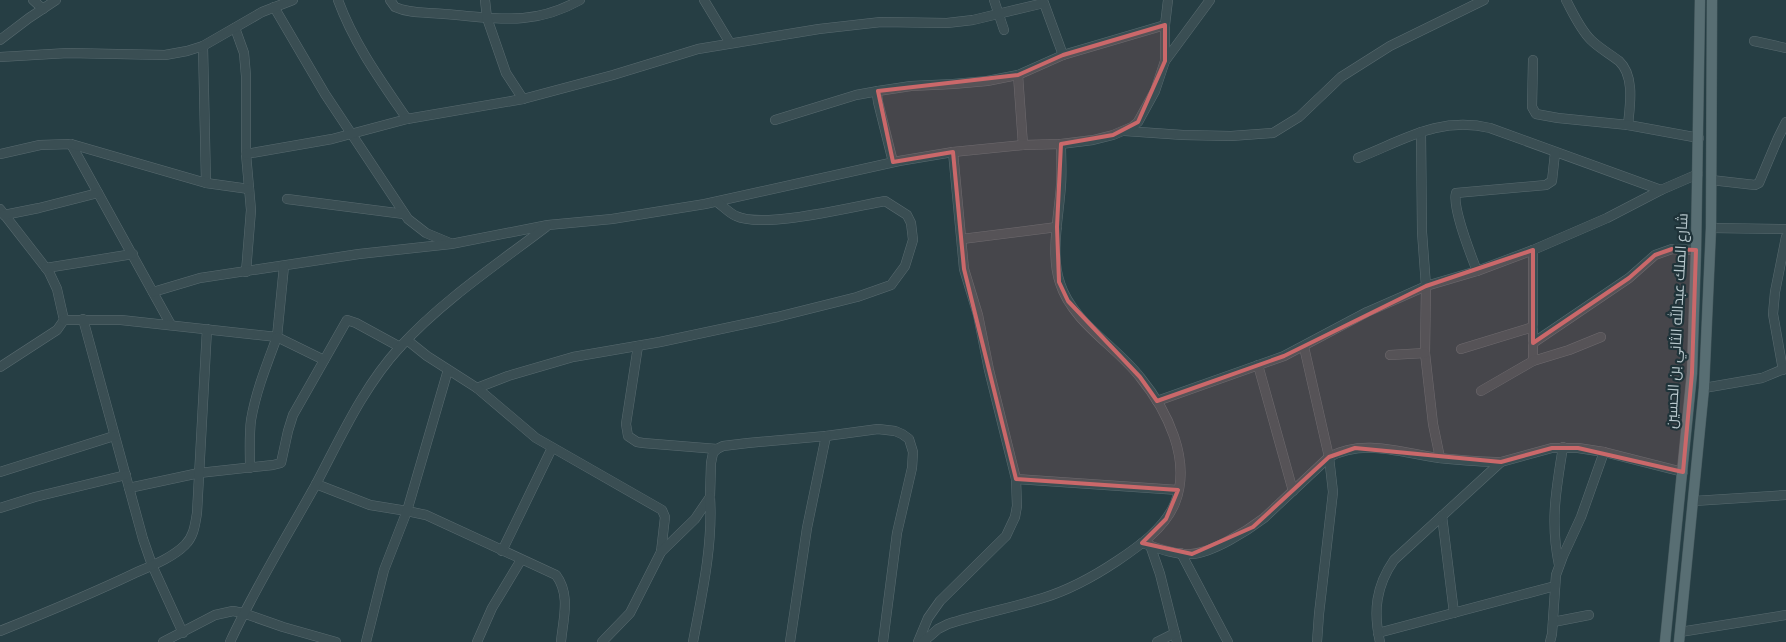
<svg xmlns="http://www.w3.org/2000/svg" width="1786" height="642" font-family="Cabin,Cairo,sans-serif">
<rect width="100%" height="100%" fill="#263e44"/>
<g fill="none" stroke-linecap="round" stroke-linejoin="round">
<g stroke="#596b70" stroke-width="10">
<g id="minor">
<polyline points="33,0 43,9"/>
<path d="M 338,0 C 354,44 381,81 407,119"/>
<path d="M 390,0 L 395,7 C 410,14 428,12 444,14 C 496,18 532,27 580,0"/>
<polyline points="485,0 487,18 506,73 523,99"/>
<polyline points="704,0 730,43"/>
<polyline points="994,0 1004,30"/>
<path d="M 1566,0 C 1573,13 1580,29 1591,40 C 1599,48 1610,54 1619,61 C 1635,76 1630,105 1628,125"/>
<polyline points="274,7 325,94 408,219 426,233 450,243"/>
<polyline points="235,28 244,53 246,76 246,154 251,210 246,272"/>
<polyline points="0,40 29,18 56,0"/>
<polyline points="1754,41 1786,48"/>
<polyline points="203,46 206,183"/>
<polyline points="0,57 68,53 165,55 187,51 203,46 262,12 293,0"/>
<polyline points="1533,60 1532,107 1536,114 1558,118 1628,125 1699,138"/>
<polyline points="1165,61 1165,25 1168,0"/>
<polyline points="1018,75 1023,145"/>
<polyline points="775,120 856,95 878,91"/>
<polyline points="1125,131 1183,135 1231,136 1273,133 1299,117 1341,77 1390,46 1484,0"/>
<polyline points="1421,132 1422,232 1426,286 1425,353 1433,424 1440,458"/>
<polyline points="71,144 171,325"/>
<polyline points="0,154 40,145 71,144 206,183 249,189"/>
<polyline points="246,154 332,139 407,119 523,99 613,75 698,49 819,29 881,22 947,23 973,20 1044,3 1063,55"/>
<path d="M 1358,158 C 1404,140 1439,116 1490,128 L 1661,190"/>
<polyline points="893,162 878,102 877,94 878,91 911,86 953,84 987,81 1018,75 1063,55 1165,25"/>
<polyline points="1711,180 1755,185 1759,183 1778,138 1786,122"/>
<polyline points="287,199 404,214"/>
<polyline points="0,209 49,272 57,289 64,320 57,330 0,367"/>
<polyline points="4,215 39,208 98,193"/>
<polyline points="1711,228 1786,229"/>
<polyline points="962,239 1057,227"/>
<polyline points="46,268 133,254"/>
<path d="M 1477,271 C 1471,255 1452,208 1456,193 L 1546,185 L 1552,181 L 1555,153"/>
<polyline points="153,292 200,278 359,254 451,244 548,225 612,219 705,204 899,161 953,152 1023,145 1061,144 1093,140 1113,135 1132,127 1138,122 1155,91 1165,61 1210,0"/>
<polyline points="83,319 143,539 152,565 183,633"/>
<polyline points="64,320 121,320 277,337 284,266"/>
<path d="M 407,340 L 427,356 L 477,388 L 508,376 L 573,357 L 660,342 L 777,317 L 857,297 L 891,285 L 905,266 L 913,240 L 911,223 L 907,215 L 885,201 C 852,207 763,229 736,216 C 729,213 723,206 717,202"/>
<polyline points="1533,343 1629,278 1655,255 1672,249 1696,250"/>
<polyline points="638,346 626,424 628,436 637,442 643,443 717,449"/>
<polyline points="1304,347 1329,457 1333,492 1319,614 1317,642"/>
<polyline points="1461,349 1533,327"/>
<polyline points="1390,355 1425,353"/>
<polyline points="1533,361 1533,250"/>
<polyline points="1258,365 1293,491"/>
<polyline points="1783,370 1773,314 1775,292 1786,237"/>
<polyline points="477,388 536,438 662,510 665,517 661,552"/>
<polyline points="1704,388 1762,378 1786,368"/>
<polyline points="1481,391 1533,361 1569,350 1601,337"/>
<polyline points="1157,401 1284,356 1367,312 1399,298 1426,286 1477,271 1533,250 1607,218 1661,190 1698,174"/>
<path d="M 250,468 C 250,452 249,436 251,420 C 256,391 267,364 277,337 L 324,360"/>
<polyline points="0,472 114,436"/>
<polyline points="1016,479 1178,490"/>
<path d="M 316,484 L 370,505 L 407,511 L 426,515 L 556,575 C 571,595 563,619 561,642"/>
<polyline points="129,488 199,473 273,465 281,463 288,431 293,415 347,320 356,323 400,347"/>
<polyline points="1694,501 1786,495"/>
<polyline points="0,508 35,497 126,475"/>
<polyline points="1442,516 1454,613"/>
<path d="M 1142,543 C 1157,548 1176,555 1191,554 C 1212,553 1247,531 1264,518 L 1329,457 C 1364,438 1402,453 1439,458 C 1459,460 1480,462 1501,462"/>
<polyline points="1150,545 1160,574 1177,642"/>
<polyline points="502,551 552,448"/>
<polyline points="1181,553 1228,642"/>
<path d="M 1559,565 C 1550,522 1556,490 1563,447"/>
<polyline points="1553,622 1589,615"/>
<path d="M 0,631 C 45,613 91,594 135,573 C 151,566 172,558 185,545 C 194,536 195,525 197,513 L 207,329"/>
<polyline points="1680,632 1786,615"/>
<polyline points="1378,633 1555,586"/>
<polyline points="163,642 215,615 233,611 243,613 283,627 336,642"/>
<path d="M 230,642 C 255,588 286,538 315,486 C 340,439 363,387 400,347 C 442,301 496,265 546,227"/>
<polyline points="366,642 384,570 407,511 448,370"/>
<polyline points="477,642 492,608 521,560"/>
<polyline points="602,642 630,613 661,552 695,519 710,497 711,463 713,453 717,449 723,446 748,443 826,436 878,429 895,431 902,434 909,439 913,452 912,468 897,533 883,642"/>
<path d="M 693,642 C 702,594 713,546 710,497"/>
<polyline points="790,642 807,528 826,436"/>
<polyline points="918,642 928,618 940,601 1006,536 1015,517 1017,506 1016,479 989,370 978,315 964,269 953,152"/>
<path d="M 923,642 L 938,629 L 948,624 C 979,614 1011,608 1043,598 C 1069,590 1093,577 1117,561 C 1138,547 1165,528 1175,503 C 1192,460 1167,410 1140,377 C 1116,346 1072,322 1060,283 C 1050,254 1059,216 1061,185 C 1062,172 1061,158 1061,144"/>
<polyline points="1157,642 1175,633"/>
<path d="M 1380,642 C 1373,611 1376,586 1394,560 L 1501,462 L 1552,448 L 1578,448 L 1604,452 L 1683,472"/>
<polyline points="1550,642 1552,634 1556,575 1563,556 1581,517 1604,452"/>
</g>
</g>
<g stroke="#475a5f" stroke-width="11">
<g id="major">
<polyline points="1665,642 1692,373 1696,250 1700,0"/>
<polyline points="1679,642 1704,388 1711,228 1712,0"/>
</g>
</g>
<use href="#minor" stroke="#3a4e53" stroke-width="9"/>
<use href="#major" stroke="#586e73" stroke-width="10"/>
</g>
<path fill="#ca686a" fill-opacity="0.2" stroke="#ca686a" stroke-width="4" stroke-linejoin="round" d="M 1165,25 L 1165,61 L 1138,122 L 1113,135 L 1061,144 L 1057,227 L 1059,282 L 1068,301 L 1140,377 L 1157,401 L 1284,356 L 1426,286 L 1533,250 L 1533,343 L 1629,278 L 1655,255 L 1672,249 L 1696,250 L 1692,373 L 1683,472 L 1578,448 L 1552,448 L 1501,462 L 1355,448 L 1329,457 L 1253,527 L 1192,554 L 1142,543 L 1166,519 L 1178,490 L 1016,479 L 964,269 L 953,152 L 893,162 L 878,91 L 1018,75 L 1063,55 Z"/>
<g text-anchor="middle" dominant-baseline="central" stroke-width="4.5" stroke-linejoin="round" paint-order="stroke">
<g font-size="15" fill="#b8c8cd" stroke="#1f3339">
<text transform="translate(1677 321) rotate(-87)">شارع الملك عبدالله الثاني بن الحسين</text>
</g>
</g>
</svg>
